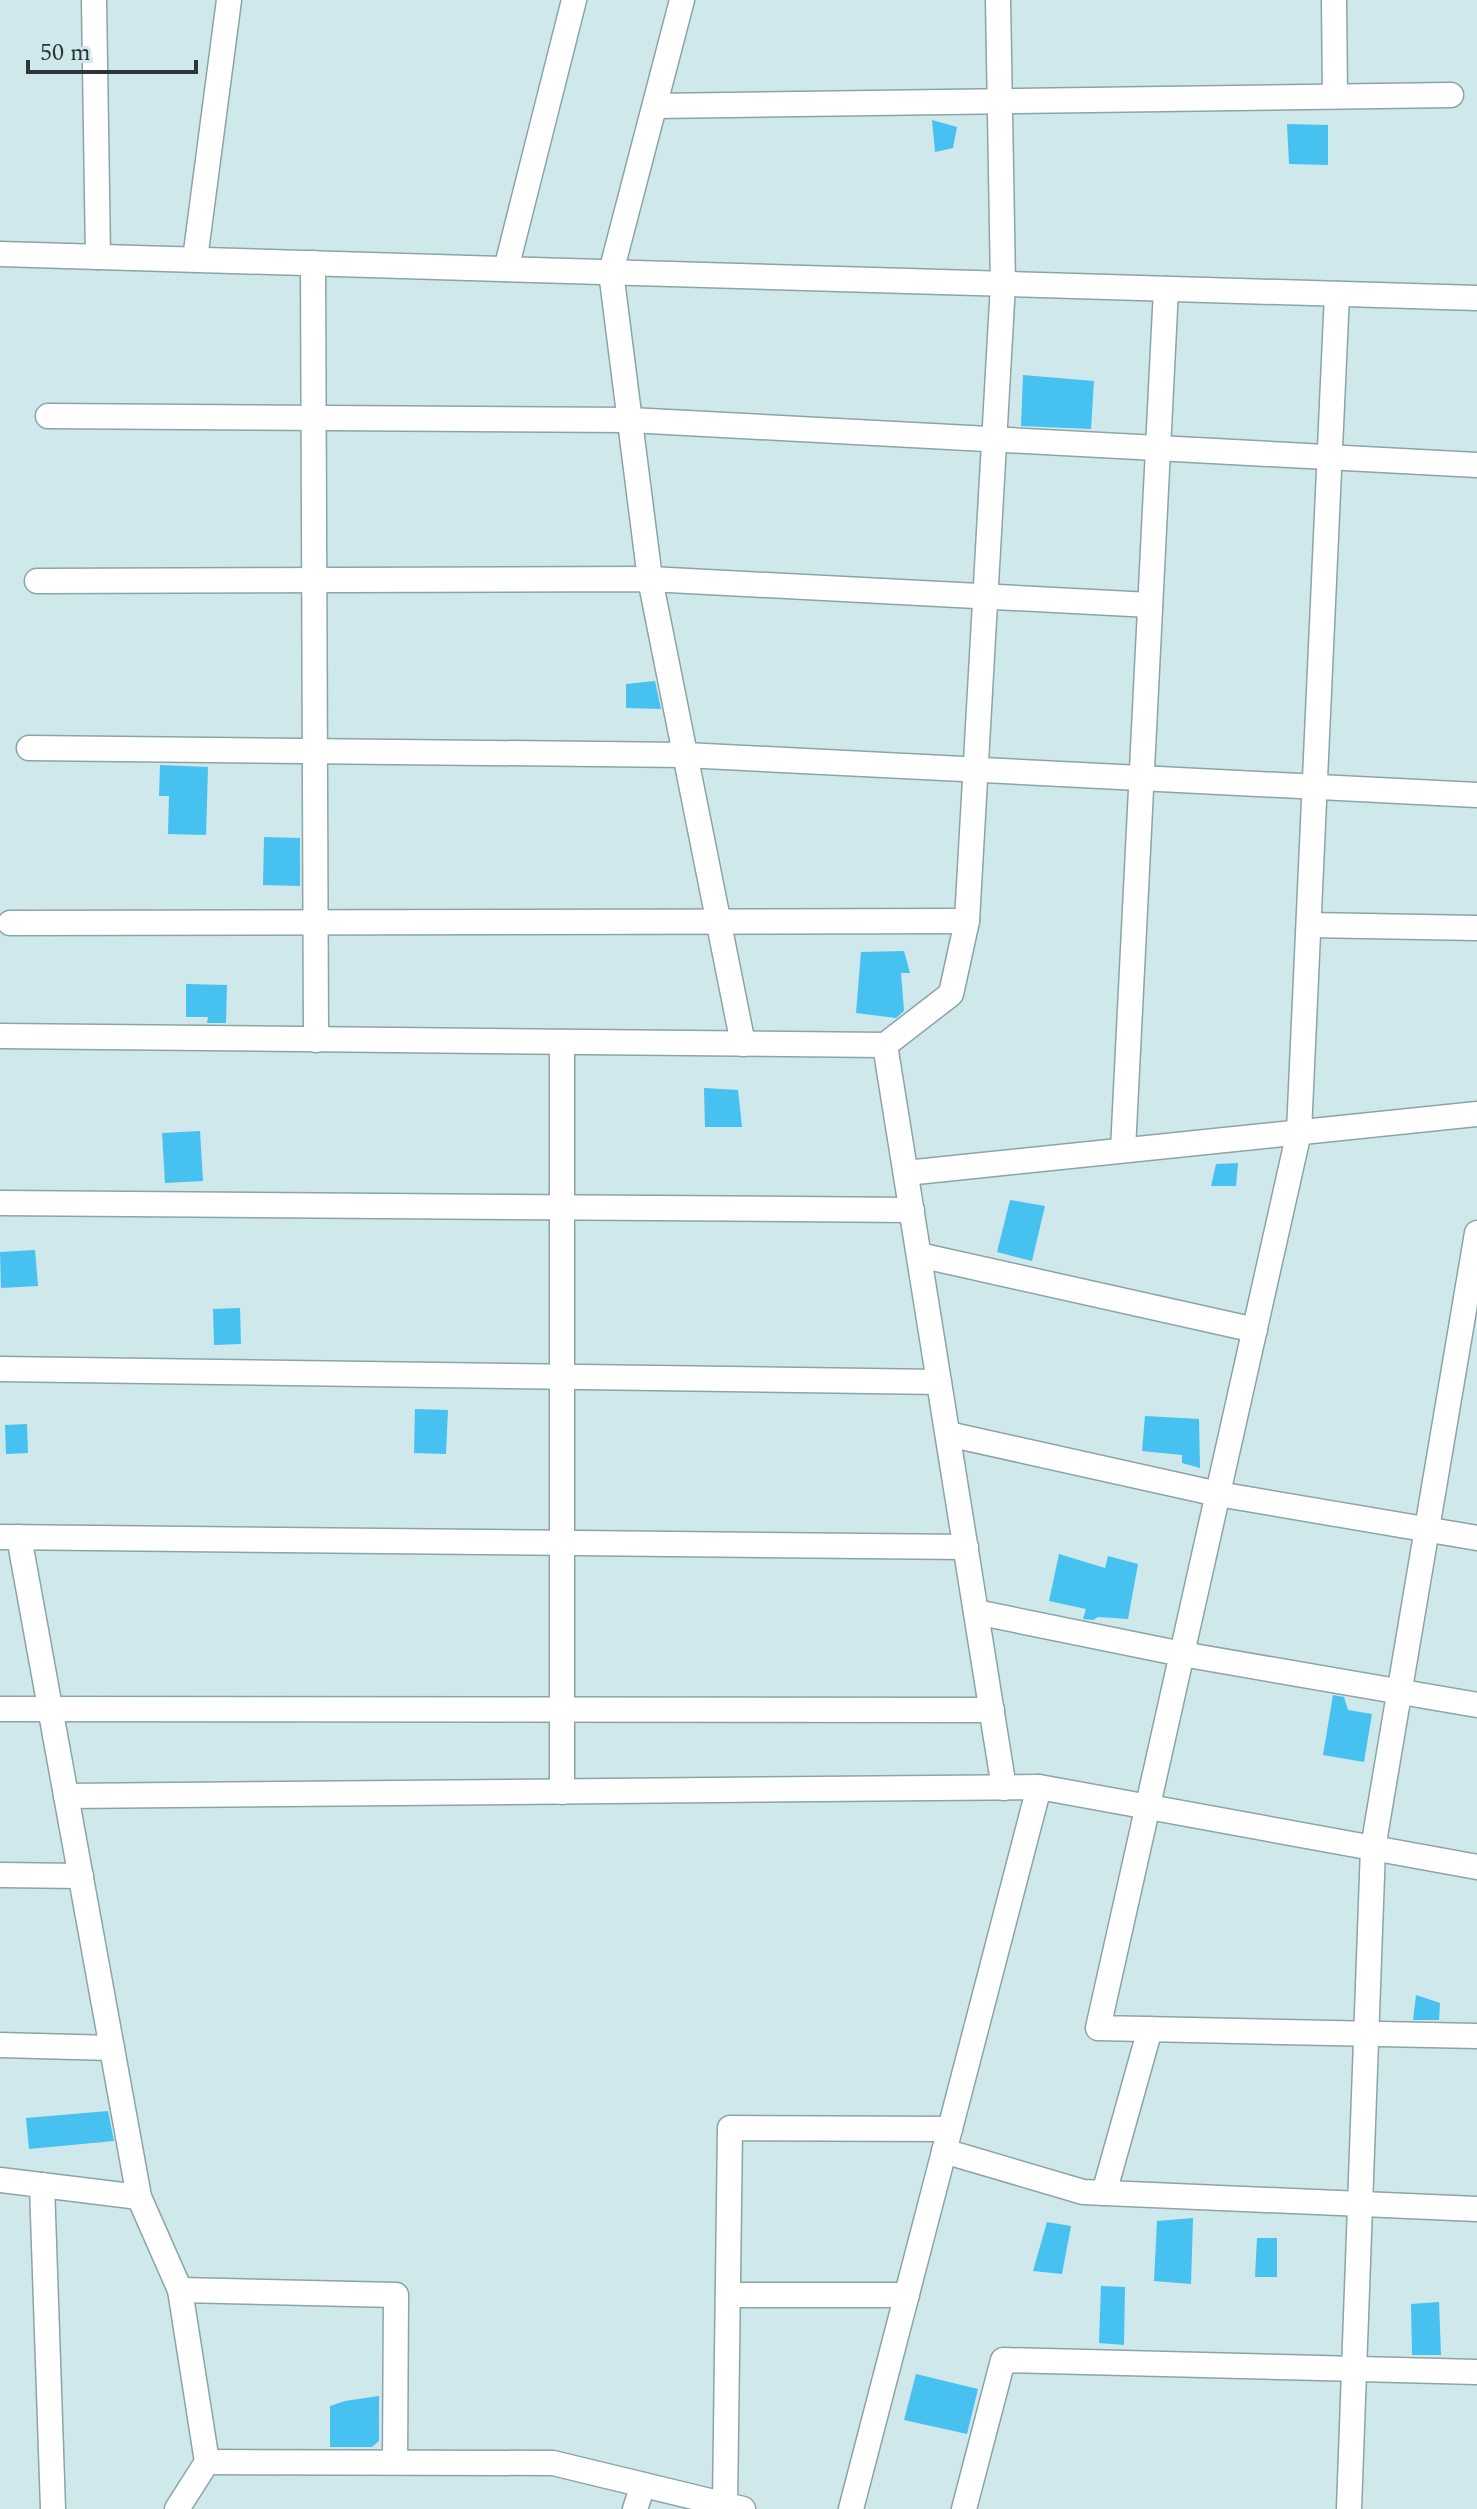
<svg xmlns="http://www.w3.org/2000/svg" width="1477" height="2509" font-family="Spectral,serif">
<rect width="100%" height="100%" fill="#cfe8eb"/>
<g fill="#46c1f0">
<polygon points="932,120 957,127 953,148 935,152"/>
<polygon points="1287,124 1328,125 1328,165 1289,164"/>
<polygon points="1023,375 1094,381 1091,429 1021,426"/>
<polygon points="655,681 661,709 626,708 626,684"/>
<polygon points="160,765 208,767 206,835 168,834 169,796 159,796"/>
<polygon points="264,837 300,838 300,886 263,885"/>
<polygon points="904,951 910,973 901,973 904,1011 896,1018 856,1013 861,952"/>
<polygon points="186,984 227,985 226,1023 207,1023 208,1017 186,1017"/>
<polygon points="704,1088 738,1090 742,1127 705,1127"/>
<polygon points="200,1131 203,1181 165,1183 162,1133"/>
<polygon points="1238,1163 1236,1186 1211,1186 1216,1164"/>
<polygon points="1010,1200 1045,1206 1032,1261 997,1252"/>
<polygon points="35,1250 38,1286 1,1288 0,1252"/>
<polygon points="240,1308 241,1344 214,1345 213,1309"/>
<polygon points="415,1409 448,1410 446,1454 414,1453"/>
<polygon points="1145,1416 1199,1419 1200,1468 1182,1463 1182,1455 1142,1451"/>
<polygon points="27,1424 28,1453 6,1454 5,1425"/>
<polygon points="1059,1554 1105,1568 1108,1556 1138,1564 1128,1619 1098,1617 1093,1620 1083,1619 1086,1609 1049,1601"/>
<polygon points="1333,1695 1344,1697 1348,1710 1372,1714 1364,1762 1323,1755"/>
<polygon points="1416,1995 1440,2003 1439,2020 1413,2020"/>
<polygon points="108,2111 114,2141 29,2149 26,2118"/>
<polygon points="1193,2218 1191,2284 1154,2281 1157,2221"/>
<polygon points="1047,2222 1071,2226 1062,2274 1033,2271"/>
<polygon points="1257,2238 1277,2238 1277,2277 1255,2277"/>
<polygon points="1101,2286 1125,2287 1124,2345 1099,2343"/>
<polygon points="1439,2302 1441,2355 1412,2355 1411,2304"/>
<polygon points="916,2374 978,2389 967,2434 904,2420"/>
<polygon points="379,2396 379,2441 372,2447 330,2447 330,2406 345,2401"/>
</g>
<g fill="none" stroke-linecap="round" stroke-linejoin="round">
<g stroke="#8da4a7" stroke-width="27">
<g id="street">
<polyline points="94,0 98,257"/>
<polyline points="682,0 611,272 650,579 743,1044"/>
<polyline points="1334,0 1335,96"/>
<polyline points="655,106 1451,95"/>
<polyline points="0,254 1477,298"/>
<polyline points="195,259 229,0"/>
<polyline points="313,263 316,1040"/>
<polyline points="506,269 574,0"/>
<polyline points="1337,294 1299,1132 1098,2028 1477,2036"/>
<polyline points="48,416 630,420 1477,465"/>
<polyline points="37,581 650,579 1150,605"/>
<polyline points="29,748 685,755 1477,795"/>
<polyline points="10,923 967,921"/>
<polyline points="1309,925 1477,928"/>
<polyline points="0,1036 885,1045 951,994 967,921 1003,284 998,0"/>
<polyline points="885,1045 1004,1788"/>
<polyline points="1123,1150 1166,289"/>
<polyline points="906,1173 1477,1114"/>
<polyline points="0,1203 912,1210"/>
<polyline points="919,1255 1255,1330"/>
<polyline points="0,1369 939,1382"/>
<polyline points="948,1434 1218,1494 1477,1538"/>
<polyline points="0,1537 966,1547"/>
<polyline points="19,1537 139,2197 180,2290 207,2462 177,2509"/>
<polyline points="976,1612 1182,1654 1477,1705"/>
<polyline points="0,1709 992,1710"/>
<polyline points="562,1792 562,1042"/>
<polyline points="66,1796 1039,1787 1477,1867"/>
<polyline points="0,1875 81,1876"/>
<polyline points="0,2045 112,2048"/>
<polyline points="944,2151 1083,2192 1477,2209"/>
<polyline points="0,2180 139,2197"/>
<polyline points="42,2185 53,2509"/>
<polyline points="1104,2193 1150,2029"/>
<polyline points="180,2290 396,2295 395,2462"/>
<polyline points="728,2295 907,2295"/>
<polyline points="207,2462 553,2463 743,2509"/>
<polyline points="725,2505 730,2128 950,2129"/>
<polyline points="635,2509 643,2485"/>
<polyline points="851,2509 1039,1787"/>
<polyline points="964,2509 1003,2360 1477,2372"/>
<polyline points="1349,2509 1373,1848 1477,1233"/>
</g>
</g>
<use href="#street" stroke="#fff" stroke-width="24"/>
</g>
<path d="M28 60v12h168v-12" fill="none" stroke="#2c3537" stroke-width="4"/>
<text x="40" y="60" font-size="24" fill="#2c3537" stroke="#cfe8eb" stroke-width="6" paint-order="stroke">50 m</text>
</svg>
